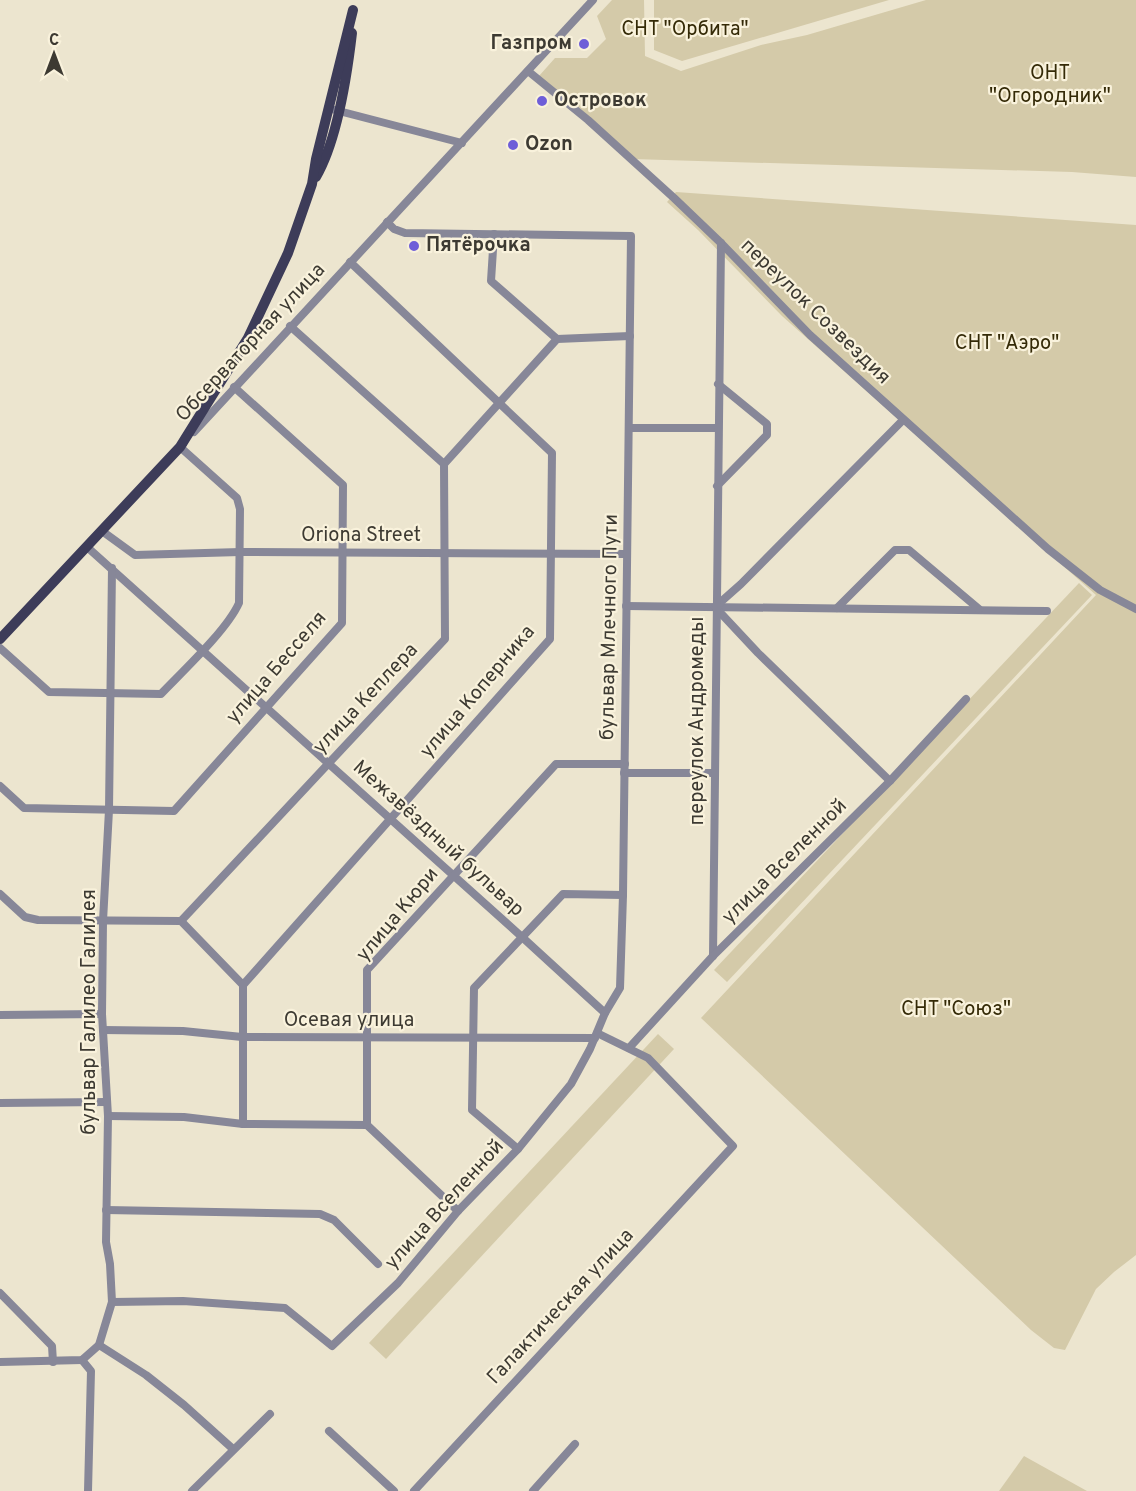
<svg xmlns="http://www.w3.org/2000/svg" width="1136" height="1491" font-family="Overpass,sans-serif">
<rect width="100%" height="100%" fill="#ece5cf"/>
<g fill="#d4caa9">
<polygon points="612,0 644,0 645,56 681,71 761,45 807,35 926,0 1136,0 1136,177 1072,172 632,159 539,76 555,58 587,58 606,39 597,16"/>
<polygon points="654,0 889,0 682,61 654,50"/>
<polygon points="676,192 1136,225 1136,1255 1114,1272 1096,1289 1065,1350 1054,1348 1031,1330 701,1018 1096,595 782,316 698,230 667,202"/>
<polygon points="1079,583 1092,595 727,982 714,970"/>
<polygon points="658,1034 674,1049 386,1359 369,1343"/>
<polygon points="1024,1456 1087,1491 999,1491"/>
</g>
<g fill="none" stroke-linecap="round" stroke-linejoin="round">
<g stroke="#878798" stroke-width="8">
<polyline points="528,71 588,120 674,198 721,243 810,335 1048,549 1100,590 1136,609"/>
<polyline points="335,110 462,143"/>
<polyline points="494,234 491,281 557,339 630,336"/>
<polyline points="629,428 718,428"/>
<polyline points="194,432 593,0"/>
<polyline points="444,464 557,339"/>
<polyline points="717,486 767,435 767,424 718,384"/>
<polyline points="102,531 135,555 240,552 627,554"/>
<polyline points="87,547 522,937 605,1013"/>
<polyline points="626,606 1047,611"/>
<polyline points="837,608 895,550 909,550 979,609"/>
<path d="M 0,648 L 49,692 L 161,694 C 183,671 227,630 239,603 L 240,509 L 237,498 L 180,447 L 183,444"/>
<polyline points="624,773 714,773"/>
<polyline points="890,781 758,653 715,607 741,584 903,420"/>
<polyline points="0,786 24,808 174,811 342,623 343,485 234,387"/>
<polyline points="0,894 25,917 38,920 181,921 445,639 444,464 290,326"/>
<polyline points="181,921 243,985"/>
<polyline points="713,956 721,243"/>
<polyline points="0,1015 102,1014"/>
<polyline points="103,1030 183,1031 242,1037 595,1038"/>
<polyline points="629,1048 713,956 890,781 966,699"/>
<polyline points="0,1103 106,1102"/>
<polyline points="108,1116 184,1117 243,1124 367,1125 458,1211"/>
<polyline points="243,1124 243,985 550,639 552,453 350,262"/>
<polyline points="367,1125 367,970 556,764 625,764"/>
<polyline points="518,1149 472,1110 474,988 563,894 623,895"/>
<polyline points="106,1210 320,1214 334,1220 378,1264"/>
<polyline points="0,1293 52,1346 53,1362"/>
<polyline points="112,1302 183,1301 285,1308 332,1346 398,1283 458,1211 518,1149 571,1084 590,1049 605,1013 620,988 623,895 631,236 405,233 394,229 387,222"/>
<polyline points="99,1345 146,1375 184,1405 233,1449"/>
<polyline points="82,1360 91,1371 88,1491"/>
<polyline points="0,1362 82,1360 99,1345 112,1302 110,1264 106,1242 108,1116 102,1014 103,921 109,810 112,568"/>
<polyline points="329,1431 394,1491"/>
<polyline points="192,1491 270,1414"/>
<polyline points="414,1491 733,1146 648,1058 597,1033"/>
<polyline points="533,1491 575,1444"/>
</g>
<g stroke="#3d3c59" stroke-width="10">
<path d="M 316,177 C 337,141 347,76 352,33"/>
<polyline points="0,639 180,447 248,338 288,253 312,184 316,159 353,10"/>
</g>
</g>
<g fill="#6e5ed8" stroke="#f9f2dc" stroke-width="2">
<circle cx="584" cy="44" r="6"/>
<circle cx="542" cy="101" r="6"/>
<circle cx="513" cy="145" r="6"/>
<circle cx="414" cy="246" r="6"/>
</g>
<g text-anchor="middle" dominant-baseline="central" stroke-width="4.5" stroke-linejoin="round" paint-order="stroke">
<g font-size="20" fill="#342a07" stroke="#f9f2dc">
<text x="685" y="30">СНТ "Орбита"</text>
<text x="1050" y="74">ОНТ<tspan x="1050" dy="23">"Огородник"</tspan></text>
<text x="1007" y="344">СНТ "Аэро"</text>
<text x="956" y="1010">СНТ "Союз"</text>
</g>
<g font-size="20" font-weight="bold" fill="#3d3a32" stroke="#f9f2dc" text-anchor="start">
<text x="572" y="44" text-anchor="end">Газпром</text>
<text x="554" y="101">Островок</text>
<text x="525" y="145">Ozon</text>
<text x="426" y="246">Пятёрочка</text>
</g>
<g font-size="20" fill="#3d3a32" stroke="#f9f2dc">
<text transform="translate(815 312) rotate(44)">переулок Созвездия</text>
<text transform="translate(251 343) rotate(-47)">Обсерваторная улица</text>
<text x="361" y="536">Oriona Street</text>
<text transform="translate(610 627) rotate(-89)">бульвар Млечного Пути</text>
<text transform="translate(277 668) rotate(-49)">улица Бесселя</text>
<text transform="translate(478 692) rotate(-50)">улица Коперника</text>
<text transform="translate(366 699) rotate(-47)">улица Кеплера</text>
<text transform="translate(698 721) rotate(-90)">переулок Андромеды</text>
<text transform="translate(438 839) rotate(42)">Межзвёздный бульвар</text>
<text transform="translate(785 862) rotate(-45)">улица Вселенной</text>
<text transform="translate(398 915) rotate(-50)">улица Кюри</text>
<text transform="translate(90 1012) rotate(-90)">бульвар Галилео Галилея</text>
<text x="349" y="1021">Осевая улица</text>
<text transform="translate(445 1205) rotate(-48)">улица Вселенной</text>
<text transform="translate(561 1307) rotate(-47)">Галактическая улица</text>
</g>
</g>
<g transform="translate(54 54)" stroke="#f9f2dc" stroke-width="4.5" paint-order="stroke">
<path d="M0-4.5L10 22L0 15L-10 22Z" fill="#3d3a32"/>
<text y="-9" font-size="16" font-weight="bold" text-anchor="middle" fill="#3d3a32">С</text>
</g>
</svg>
